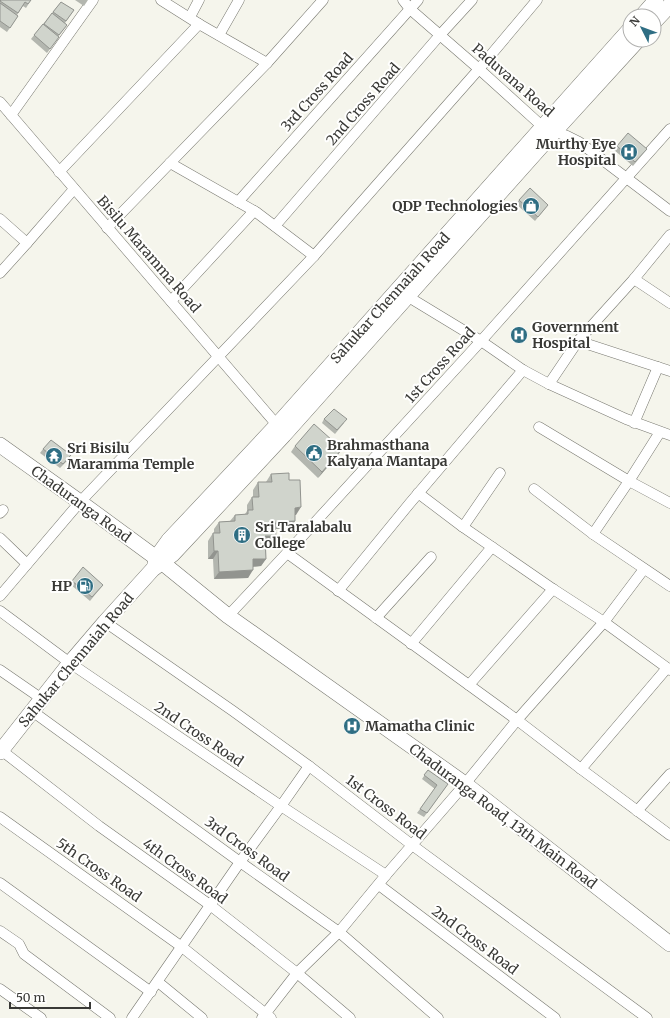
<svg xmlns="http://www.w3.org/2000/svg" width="670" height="1018" font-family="Merriweather,serif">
<rect width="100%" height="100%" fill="#f5f5ec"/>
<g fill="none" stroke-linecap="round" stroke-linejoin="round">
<g stroke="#787870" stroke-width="11">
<g id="street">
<polyline points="161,0 199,24"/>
<polyline points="403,0 410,9 479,69 543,127 567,136 579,142 670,211"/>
<polyline points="190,17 199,0"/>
<polyline points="219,35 239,0"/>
<polyline points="0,102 277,425"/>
<polyline points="11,115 93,0"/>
<polyline points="170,163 256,212 314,256"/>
<polyline points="59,172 199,24 267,63"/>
<polyline points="238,202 418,0"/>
<polyline points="0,219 27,243"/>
<polyline points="275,226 440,35 472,0"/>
<polyline points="107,228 267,63 323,0"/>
<polyline points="0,273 27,243 74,189"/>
<polyline points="634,279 670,303"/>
<polyline points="402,293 481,341 523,370 549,384 626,419 670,435"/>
<polyline points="171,301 254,211"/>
<polyline points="578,341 670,371"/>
<polyline points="549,384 578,341 634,279 670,235"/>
<polyline points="634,423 658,367"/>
<polyline points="539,427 629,481 670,503"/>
<polyline points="534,489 593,534 670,586"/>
<polyline points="418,493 463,527 553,589 604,622 670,670"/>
<polyline points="0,513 3,510"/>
<polyline points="463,527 500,473"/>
<polyline points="593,534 629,481 660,432"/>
<polyline points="0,538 27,564"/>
<polyline points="287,553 517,720 581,769 670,835"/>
<polyline points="338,591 410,503 523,370"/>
<polyline points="0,596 80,502 314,256 479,69 537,0"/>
<polyline points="0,611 70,663 281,806 386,875"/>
<polyline points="228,616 287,553 481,341 670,129"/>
<polyline points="376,618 431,557"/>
<polyline points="105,622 233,711 309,766 412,845 647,1018"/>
<polyline points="411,644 492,547"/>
<polyline points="0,670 42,699"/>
<polyline points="469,685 553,589"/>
<polyline points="32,711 240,862 339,932 438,1018"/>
<polyline points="1,750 99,826 210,905 297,973 350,1018"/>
<polyline points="581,769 667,668"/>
<polyline points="637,811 670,774"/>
<polyline points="0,817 182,947 271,1018"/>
<polyline points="0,883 151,992"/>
<polyline points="379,885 555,1018"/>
<polyline points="0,931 19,944 24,954 110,1018"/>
<polyline points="158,982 202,1018"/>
<polyline points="0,989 41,1018"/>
<polyline points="132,1018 240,862 281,806 309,766"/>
<polyline points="262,1018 297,973 339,932 386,875 465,784 517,720 604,622 644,569"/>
</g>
</g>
<g stroke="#787870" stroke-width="16">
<g id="secondary">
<polyline points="642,16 656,0"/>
<polyline points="654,22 670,5"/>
<polyline points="0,445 80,502 159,560 228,616 465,784 670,944"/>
<polyline points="155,564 156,558 169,540 277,425 630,29"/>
<polyline points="0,752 70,663 105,622 153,569 173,554 284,435 555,131 638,40"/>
</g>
</g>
<use href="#street" stroke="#fff" stroke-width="10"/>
<use href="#secondary" stroke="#fff" stroke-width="15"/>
</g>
<g fill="#b3b6af">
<polygon points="31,0 26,8 23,6 17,15 18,16 7,32 0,27 0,1"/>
<polygon points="75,0 88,0 84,6"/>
<polygon points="61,2 74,10 65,23 67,25 58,37 59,37 47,53 31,39 52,13"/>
<polygon points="617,146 647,149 633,166 614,150"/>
<polygon points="519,200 548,205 535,221 516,204"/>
<polygon points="324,419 344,423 335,434 322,423"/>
<polygon points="295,446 338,455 318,478 291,452"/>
<polygon points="43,449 69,459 60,468 40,453"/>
<polygon points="271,474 289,480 296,515 295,515 295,521 290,528 275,529 270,543 266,544 266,559 261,566 253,567 248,578 214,579 213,559 208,559 208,541 213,533 214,533 214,529 219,522 230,521 235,515 245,514 247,511 247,505 252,497 253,497 253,490 258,482 266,482"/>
<polygon points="72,581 103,585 90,601 70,584"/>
<polygon points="428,770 448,784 424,817 417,813 435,789 422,779"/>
</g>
<g fill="#92948f">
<polygon points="342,449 338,455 318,478 322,472"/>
<polygon points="301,507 296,515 289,515 295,508"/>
<polygon points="295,521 290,528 270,529 275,522"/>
<polygon points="265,536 276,536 270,543 260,544"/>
<polygon points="214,551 218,551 213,559 208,559"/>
<polygon points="253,559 266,559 261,566 247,567"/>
<polygon points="253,570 248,578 214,579 219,572"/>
</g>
<g fill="#d0d4cc" stroke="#92948f">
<polygon points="1,0 31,0 28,4 25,2 18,13 0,1"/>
<polygon points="61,2 74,10 66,21 53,12"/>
<polygon points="0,3 18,16 10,28 0,21"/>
<polygon points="52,13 67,25 59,35 44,24"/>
<polygon points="43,24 59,37 50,49 34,35"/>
<polygon points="628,133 647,149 635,162 617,146"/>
<polygon points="530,188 548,205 538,217 519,200"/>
<polygon points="334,409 347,419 337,430 324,419"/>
<polygon points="314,424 342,449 322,472 295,446"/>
<polygon points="51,440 71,455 63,464 43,449"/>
<polygon points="289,473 289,480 300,480 301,507 295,508 295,521 275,522 276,536 265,536 266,559 253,559 253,570 219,572 218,551 214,551 213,533 220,533 219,522 235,521 235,515 248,514 248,510 253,510 252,497 259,497 258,482 272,482 271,474"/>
<polygon points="83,567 103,585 92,597 72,581"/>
<polygon points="428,770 448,784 427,813 420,809 437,785 424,775"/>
</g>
<defs>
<g id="hospital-disc" transform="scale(0.9)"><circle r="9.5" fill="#2f6e83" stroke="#fffffe"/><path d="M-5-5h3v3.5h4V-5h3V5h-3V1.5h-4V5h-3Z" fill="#fff"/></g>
<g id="shop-disc" transform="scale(0.9)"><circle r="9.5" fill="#2f6e83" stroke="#fffffe"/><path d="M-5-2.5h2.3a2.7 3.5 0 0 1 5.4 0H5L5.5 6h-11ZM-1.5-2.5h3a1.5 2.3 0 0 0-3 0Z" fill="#fff"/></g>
<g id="civic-disc" transform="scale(0.9)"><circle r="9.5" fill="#2f6e83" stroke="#fffffe"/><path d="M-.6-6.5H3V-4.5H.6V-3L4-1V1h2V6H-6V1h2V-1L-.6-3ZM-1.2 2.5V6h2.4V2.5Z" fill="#fff"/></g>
<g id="temple-disc" transform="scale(0.9)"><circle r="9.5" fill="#2f6e83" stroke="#fffffe"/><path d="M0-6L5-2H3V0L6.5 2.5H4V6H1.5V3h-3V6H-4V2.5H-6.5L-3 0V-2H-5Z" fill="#fff"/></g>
<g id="building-disc" transform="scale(0.9)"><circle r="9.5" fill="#2f6e83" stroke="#fffffe"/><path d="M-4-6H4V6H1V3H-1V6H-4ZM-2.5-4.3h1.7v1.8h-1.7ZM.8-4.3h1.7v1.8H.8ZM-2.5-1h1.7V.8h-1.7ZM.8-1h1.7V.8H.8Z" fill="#fff"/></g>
<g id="fuel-disc" transform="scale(0.9)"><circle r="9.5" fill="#2f6e83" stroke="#fffffe"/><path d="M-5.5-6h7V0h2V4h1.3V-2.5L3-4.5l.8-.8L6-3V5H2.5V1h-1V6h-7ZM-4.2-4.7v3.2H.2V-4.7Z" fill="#fff"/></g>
</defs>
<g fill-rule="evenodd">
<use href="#hospital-disc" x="629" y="152"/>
<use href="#shop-disc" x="531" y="206"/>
<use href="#hospital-disc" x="519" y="335"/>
<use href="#civic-disc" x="314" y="453"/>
<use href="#temple-disc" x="54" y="456"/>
<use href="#building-disc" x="242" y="535"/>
<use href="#fuel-disc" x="85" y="586"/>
<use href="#hospital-disc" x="352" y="726"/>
</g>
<g text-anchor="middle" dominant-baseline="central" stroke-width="4" stroke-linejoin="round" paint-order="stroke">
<g font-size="14" fill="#393936" stroke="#fffffe">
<text transform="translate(513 80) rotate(41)">Paduvana Road</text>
<text transform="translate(317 92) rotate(-48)">3rd Cross Road</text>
<text transform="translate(363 104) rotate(-49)">2nd Cross Road</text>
<text transform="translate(149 254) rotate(49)">Bisilu Maramma Road</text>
<text transform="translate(390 298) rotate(-48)">Sahukar Chennaiah Road</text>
<text transform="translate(440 365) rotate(-48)">1st Cross Road</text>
<text transform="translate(81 504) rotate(36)">Chaduranga Road</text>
<text transform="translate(76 660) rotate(-50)">Sahukar Chennaiah Road</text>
<text transform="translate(199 734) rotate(34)">2nd Cross Road</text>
<text transform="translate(386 807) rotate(37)">1st Cross Road</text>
<text transform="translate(503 816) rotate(37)">Chaduranga Road, 13th Main Road</text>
<text transform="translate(247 849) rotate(36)">3rd Cross Road</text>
<text transform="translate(99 870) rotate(35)">5th Cross Road</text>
<text transform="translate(185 871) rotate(36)">4th Cross Road</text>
<text transform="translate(475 940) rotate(37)">2nd Cross Road</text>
</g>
<g font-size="14" font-weight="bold" fill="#393936" stroke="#fffffe" text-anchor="start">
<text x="616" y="144" text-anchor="end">Murthy Eye<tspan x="616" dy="16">Hospital</tspan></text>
<text x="518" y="206" text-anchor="end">QDP Technologies</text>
<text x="532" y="327">Government<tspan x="532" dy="16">Hospital</tspan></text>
<text x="327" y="445">Brahmasthana<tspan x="327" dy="16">Kalyana Mantapa</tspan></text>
<text x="67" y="448">Sri Bisilu<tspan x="67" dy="16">Maramma Temple</tspan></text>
<text x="255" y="527">Sri Taralabalu<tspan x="255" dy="16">College</tspan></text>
<text x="72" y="586" text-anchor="end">HP</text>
<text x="365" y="726">Mamatha Clinic</text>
</g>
</g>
<g transform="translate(642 28) rotate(312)"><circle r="19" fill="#fffffe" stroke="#b0b0ae"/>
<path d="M0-3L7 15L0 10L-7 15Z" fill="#2f6e83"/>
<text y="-6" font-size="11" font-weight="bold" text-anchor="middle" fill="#393936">N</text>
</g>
<path d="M10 1002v6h80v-6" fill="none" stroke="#393936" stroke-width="2"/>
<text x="16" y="1002" font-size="12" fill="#393936" stroke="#fffffe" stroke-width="3" paint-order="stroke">50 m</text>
</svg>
